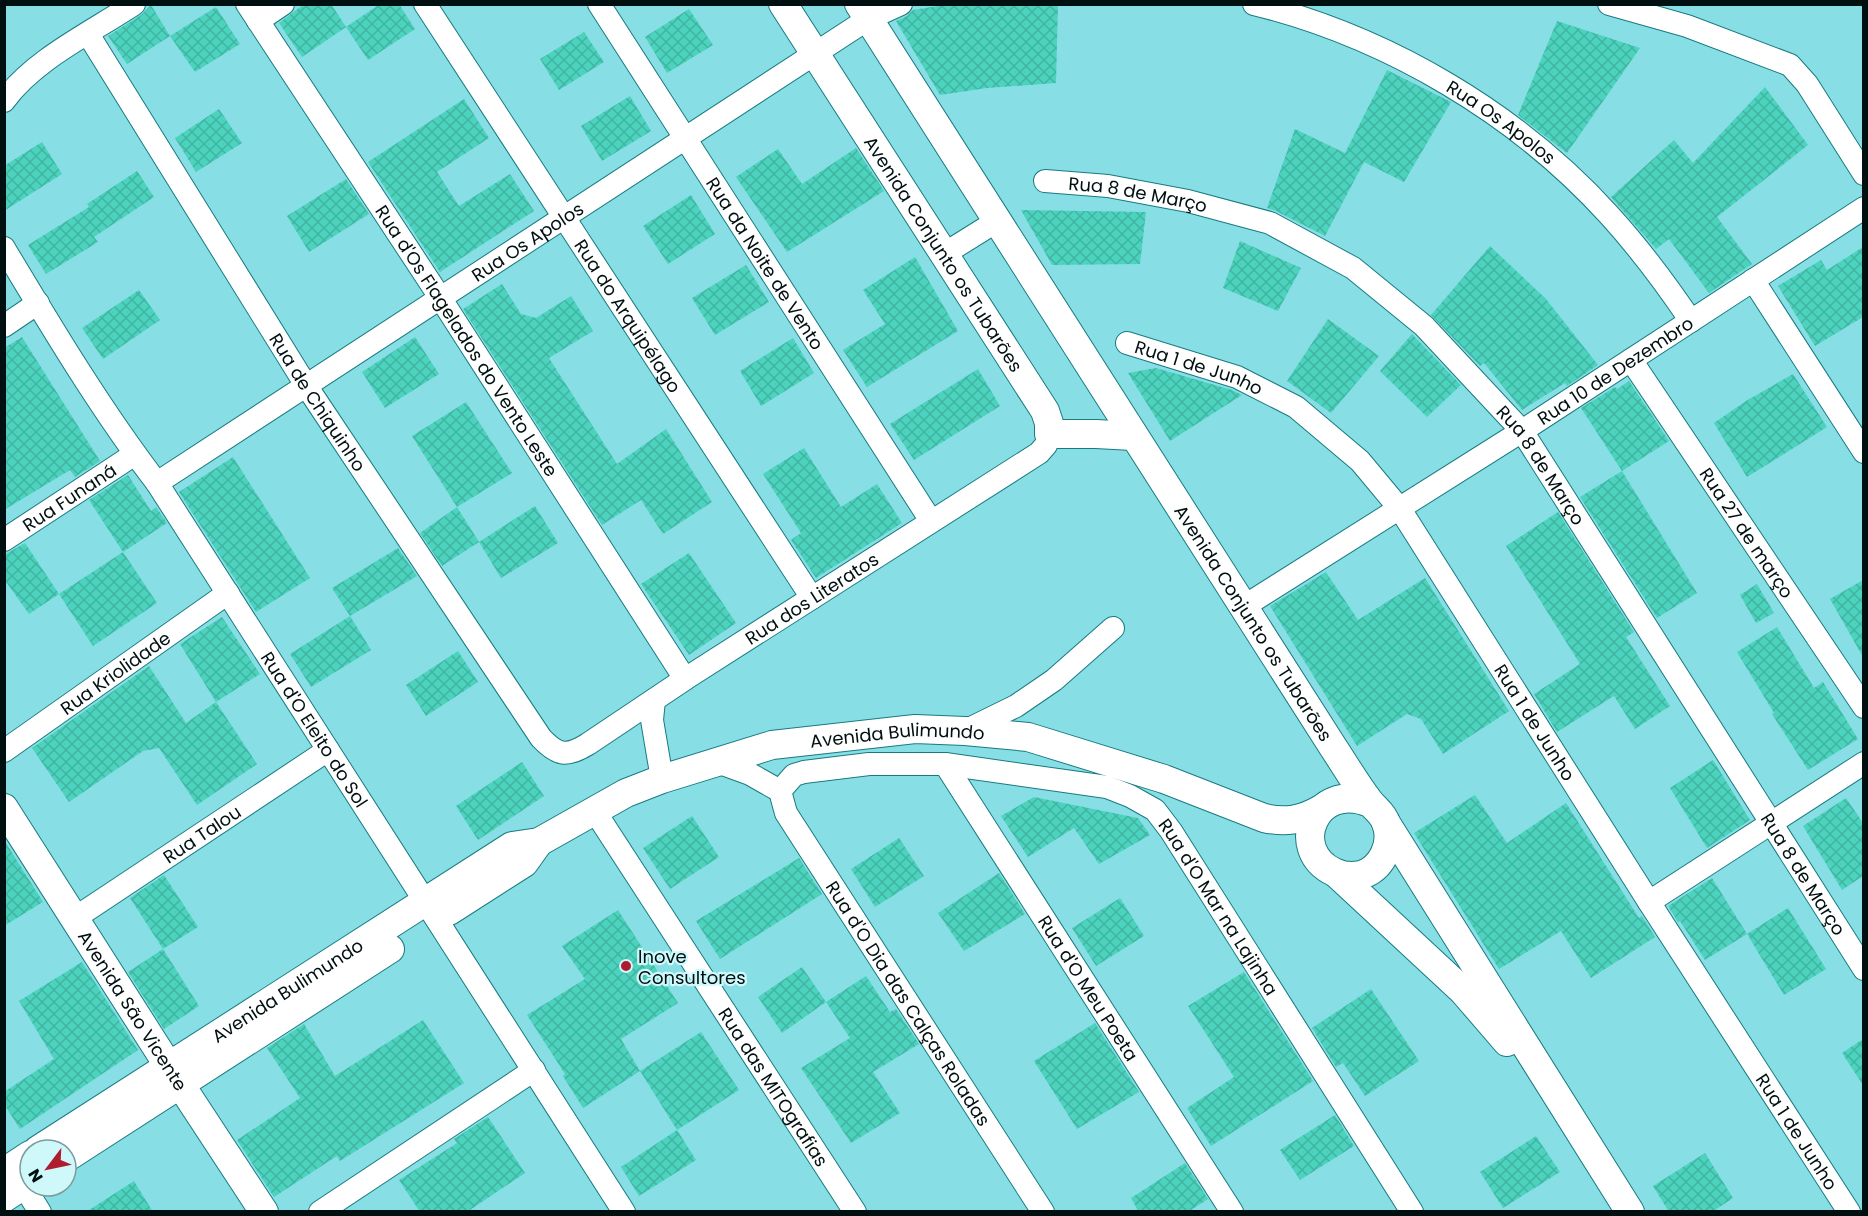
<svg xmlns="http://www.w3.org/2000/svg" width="1868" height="1216" font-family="Poppins,sans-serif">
<defs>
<pattern id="building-cross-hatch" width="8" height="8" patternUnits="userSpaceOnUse" patternTransform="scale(1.5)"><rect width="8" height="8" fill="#4cd3be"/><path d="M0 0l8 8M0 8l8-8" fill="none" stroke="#41b4a2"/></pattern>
</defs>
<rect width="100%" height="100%" fill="#87dfe5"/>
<g fill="url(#building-cross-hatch)">
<polygon points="304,4 331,4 346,27 302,57 279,23"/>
<polygon points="380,4 399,4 415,29 368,60 346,27"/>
<polygon points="950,4 1058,4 1056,83 987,88 940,95 896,21 907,16 913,10"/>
<polygon points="151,5 170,36 127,64 108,36 141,15"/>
<polygon points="216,7 240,44 195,72 170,36"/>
<polygon points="689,9 713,45 667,73 645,37"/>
<polygon points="1557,21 1640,48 1567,153 1518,115"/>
<polygon points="584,32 604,62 559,90 540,59"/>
<polygon points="1387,70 1451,102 1404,182 1364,162 1325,236 1276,211 1267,208 1295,129 1345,153"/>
<polygon points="1765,87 1808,145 1717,217 1752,264 1709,293 1669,239 1656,249 1611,197 1674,140 1693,163"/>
<polygon points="630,96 651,131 602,161 581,126"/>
<polygon points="464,99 489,138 437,172 459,206 510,174 534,211 440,272 368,162"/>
<polygon points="219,109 242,143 196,172 175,138"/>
<polygon points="42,142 62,174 4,211 4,166"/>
<polygon points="856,148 884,191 787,252 736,177 778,149 802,184"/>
<polygon points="137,171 154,197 94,237 98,242 46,274 28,245 89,207 87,204"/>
<polygon points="346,179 369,214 309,252 287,216"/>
<polygon points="691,195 715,234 668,264 643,226"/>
<polygon points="1021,210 1146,212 1140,264 1052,265"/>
<polygon points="1240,241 1301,268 1278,311 1223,288"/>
<polygon points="1490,246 1546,299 1598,365 1567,386 1565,383 1522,410 1484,363 1480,366 1431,315"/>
<polygon points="1863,247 1863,317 1815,346 1778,286 1821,260 1827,270"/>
<polygon points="915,257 958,331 867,387 843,350 885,324 863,290"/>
<polygon points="746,265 769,302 715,335 692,298"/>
<polygon points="502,284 521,314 536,318 571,296 593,331 549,358 617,464 666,429 712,502 663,534 641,500 602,525 463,309"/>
<polygon points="139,290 160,320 103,359 82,328"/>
<polygon points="1328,319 1379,356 1331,413 1287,381"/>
<polygon points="1412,334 1461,385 1427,417 1380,371"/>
<polygon points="22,337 100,461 75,477 70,470 4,510 4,348"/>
<polygon points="415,337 439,374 385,408 362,372"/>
<polygon points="793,338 814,373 761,406 740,371"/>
<polygon points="1156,368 1232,390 1242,395 1170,441 1128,373"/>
<polygon points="978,369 1000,406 914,460 890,424"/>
<polygon points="1793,374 1827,427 1747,477 1714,423 1746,401"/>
<polygon points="1629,381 1669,441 1622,471 1581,408 1615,387 1617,389"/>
<polygon points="466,402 512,473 457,507 412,436"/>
<polygon points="804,448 841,507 877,484 902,523 816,578 791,540 801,533 763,474"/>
<polygon points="233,457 310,578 256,612 179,492"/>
<polygon points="1622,471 1697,593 1657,618 1580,497"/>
<polygon points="128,475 151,511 156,507 167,523 123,552 89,500"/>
<polygon points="535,506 558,543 501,578 479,542"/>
<polygon points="457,507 479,542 442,566 420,533"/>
<polygon points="1558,512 1634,632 1626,637 1670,706 1635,729 1614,696 1557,732 1534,694 1580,664 1506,546"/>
<polygon points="25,543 59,594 29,614 4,579 4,555"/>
<polygon points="398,548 417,576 350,616 332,588"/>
<polygon points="123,552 157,603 93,646 59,594"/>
<polygon points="689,553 736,623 689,655 641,584"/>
<polygon points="1326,572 1358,620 1425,578 1509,711 1443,754 1421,719 1407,714 1357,746 1270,606"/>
<polygon points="1863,580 1863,657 1830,599"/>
<polygon points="1757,584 1774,613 1756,623 1740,595"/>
<polygon points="350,616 371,650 311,687 290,654"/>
<polygon points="222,617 260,674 216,702 180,644"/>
<polygon points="1777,627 1814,688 1823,682 1858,739 1808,770 1772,714 1774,713 1737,652"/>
<polygon points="458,651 478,682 426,716 406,685"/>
<polygon points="149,666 186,723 216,702 257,764 197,805 159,748 143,751 69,802 32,748"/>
<polygon points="1713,760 1750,820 1707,848 1670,788"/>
<polygon points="522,762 544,796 478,840 456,806"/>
<polygon points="1475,795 1507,843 1566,803 1639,918 1642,916 1655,937 1591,978 1561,931 1499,969 1414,833"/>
<polygon points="1034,797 1138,818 1150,835 1099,864 1074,828 1028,857 1001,816"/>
<polygon points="1846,798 1863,823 1863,876 1842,890 1803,826"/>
<polygon points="692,816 719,857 670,889 643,848"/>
<polygon points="899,838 924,876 875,907 851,869"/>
<polygon points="4,840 43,902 4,926"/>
<polygon points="799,858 822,894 720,959 696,921"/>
<polygon points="999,873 1025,914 964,951 938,913"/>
<polygon points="164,875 198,927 163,949 130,898"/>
<polygon points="1712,878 1747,934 1705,960 1680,921 1678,922 1668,906"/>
<polygon points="1120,898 1144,936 1096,966 1072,928"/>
<polygon points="1788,908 1826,969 1784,995 1747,934"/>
<polygon points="618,910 678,1003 621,1039 640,1071 701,1032 739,1090 677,1130 640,1071 583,1108 563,1076 565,1074 527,1015 585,979 562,946"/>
<polygon points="163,949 199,1006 164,1029 128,972"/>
<polygon points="82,962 138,1050 20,1129 4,1104 4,1092 54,1059 19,1001"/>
<polygon points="802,967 826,1002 782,1033 758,997"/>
<polygon points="1244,972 1313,1081 1211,1146 1187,1108 1234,1077 1188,1006"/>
<polygon points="866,976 890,1012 896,1009 919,1044 873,1072 900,1113 851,1143 801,1068 850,1038 826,1002"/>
<polygon points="1371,989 1419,1061 1365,1096 1343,1063 1336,1067 1312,1028"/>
<polygon points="423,1020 464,1083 340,1161 337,1156 274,1197 237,1140 300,1098 267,1048 304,1024 335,1076"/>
<polygon points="1095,1023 1139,1092 1077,1129 1034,1061"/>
<polygon points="1863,1039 1863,1085 1842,1053"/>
<polygon points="1335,1115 1354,1146 1300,1180 1280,1150"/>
<polygon points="488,1117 525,1173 467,1212 420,1212 399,1180 457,1143 454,1139"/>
<polygon points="677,1130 696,1160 639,1196 621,1167"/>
<polygon points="1536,1136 1560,1172 1503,1208 1480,1172"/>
<polygon points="1705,1153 1733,1198 1712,1212 1669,1212 1653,1186"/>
<polygon points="1185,1163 1208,1199 1188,1212 1139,1212 1131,1198"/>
<polygon points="134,1181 153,1212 86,1212"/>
</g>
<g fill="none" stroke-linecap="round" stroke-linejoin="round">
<g stroke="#177b81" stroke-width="24">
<g id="minor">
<path id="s1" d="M 247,4 L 441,299 L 685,679"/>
<path id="s2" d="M 425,4 L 812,598"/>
<path id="s3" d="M 599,4 L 931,521"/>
<path id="s4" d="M 1254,4 C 1388,37 1518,114 1610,216 C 1640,249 1666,284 1691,321"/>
<polyline points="1609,4 1687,26 1790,65 1807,84 1864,174"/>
<polyline points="258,21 283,4"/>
<path id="s5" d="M 88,34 L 307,387 L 541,738 C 558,756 567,757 588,744 L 685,679 L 1039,453 L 1046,445 L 1049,434"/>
<path d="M 4,101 C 33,60 92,32 134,4"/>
<path id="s6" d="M 1045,181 L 1108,186 L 1188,201 L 1270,223 L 1353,268 L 1424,326 L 1522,431 L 1864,969"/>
<path id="s7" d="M 4,248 C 52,328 101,410 157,483 L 624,1212"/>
<polyline points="944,254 997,221"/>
<polyline points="1753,280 1864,452"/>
<polyline points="4,326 38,303"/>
<path id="s8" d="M 1127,343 L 1237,377 L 1296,407 L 1360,461 L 1400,509 L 1649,902 L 1849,1212"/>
<path id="s9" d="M 1631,360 L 1864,707"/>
<path id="s10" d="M 157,483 L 868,19 L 901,4"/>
<path id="s11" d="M 4,540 L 135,454"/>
<path id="s12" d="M 1243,607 L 1522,431 L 1864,208"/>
<polyline points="654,700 652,720 662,779"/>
<polyline points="965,731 1016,706 1054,680 1113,628"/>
<path id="s13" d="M 4,751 L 228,593"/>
<polyline points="717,762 750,774 780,791"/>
<path id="s14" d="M 945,764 L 1232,1212"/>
<path id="s15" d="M 780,791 L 794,775 L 804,772 L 869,764 L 945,764 L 1107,787 L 1130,796 L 1155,810 L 1171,831 L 1412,1212"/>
<path id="s16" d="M 780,791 L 786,813 L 1043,1212"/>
<path id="s17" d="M 594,810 L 855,1212"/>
<polyline points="1649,902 1864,763"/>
<path id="s18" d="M 75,918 L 328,750"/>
<polyline points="15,1172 40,1212"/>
<polyline points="320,1212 534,1070"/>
</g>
</g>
<g stroke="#177b81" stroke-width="30">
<g id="tertiary">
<path id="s19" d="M 783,4 L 1045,411 L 1049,423 L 1049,434 L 1096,434 L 1133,436"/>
<path id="s20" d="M 859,4 L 1333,747 C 1345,765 1356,784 1369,801 C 1375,809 1383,813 1386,823 C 1394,843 1382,869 1361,875 C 1352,877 1342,876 1334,872 C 1287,850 1315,780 1370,803"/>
<path id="s21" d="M 4,808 L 180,1084 L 264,1212"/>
<polyline points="1386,823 1630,1212"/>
<polyline points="1337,874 1463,991 1507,1042"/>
<polyline points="449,911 524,863 539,842"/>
<path id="s22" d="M 38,1150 L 512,846 L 539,842 L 626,793 L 662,779 L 772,745 L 915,729 L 965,731 L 1028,737 L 1164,779 L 1264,818 C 1286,823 1302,820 1321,809"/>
<polyline points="66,1158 390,949"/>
<polyline points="4,1172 30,1155"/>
<polyline points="4,1198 30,1181"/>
</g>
</g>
<use href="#minor" stroke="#fff" stroke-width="22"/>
<use href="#tertiary" stroke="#fff" stroke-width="28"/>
</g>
<circle fill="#af1c30" stroke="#cff8fb" stroke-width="2" cx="626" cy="966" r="6"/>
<g text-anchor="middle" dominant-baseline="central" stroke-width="4.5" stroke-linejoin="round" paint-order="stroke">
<g font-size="18" fill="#000f10" stroke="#cff8fb">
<text stroke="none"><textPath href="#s4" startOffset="276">Rua Os Apolos</textPath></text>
<text stroke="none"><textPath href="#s6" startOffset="94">Rua 8 de Março</textPath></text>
<text stroke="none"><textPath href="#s10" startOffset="442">Rua Os Apolos</textPath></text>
<text stroke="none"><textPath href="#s19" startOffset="297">Avenida Conjunto os Tubarões</textPath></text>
<text stroke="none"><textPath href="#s3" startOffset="308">Rua da Noite de Vento</textPath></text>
<text stroke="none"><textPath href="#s2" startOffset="372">Rua do Arquipélago</textPath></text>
<text stroke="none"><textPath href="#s1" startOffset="402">Rua d'Os Flagelados do Vento Leste</textPath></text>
<text stroke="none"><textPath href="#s8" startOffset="76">Rua 1 de Junho</textPath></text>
<text stroke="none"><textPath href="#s12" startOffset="441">Rua 10 de Dezembro</textPath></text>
<text stroke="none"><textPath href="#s5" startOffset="434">Rua de Chiquinho</textPath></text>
<text stroke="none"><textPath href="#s6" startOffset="598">Rua 8 de Março</textPath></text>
<text stroke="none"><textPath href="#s11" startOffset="78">Rua Funaná</textPath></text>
<text stroke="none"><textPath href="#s9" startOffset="208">Rua 27 de março</textPath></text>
<text stroke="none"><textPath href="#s5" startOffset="1158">Rua dos Literatos</textPath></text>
<text stroke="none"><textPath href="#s20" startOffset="734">Avenida Conjunto os Tubarões</textPath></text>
<text stroke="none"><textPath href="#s13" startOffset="136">Rua Kriolidade</textPath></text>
<text stroke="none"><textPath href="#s8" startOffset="580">Rua 1 de Junho</textPath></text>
<text stroke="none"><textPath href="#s7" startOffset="573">Rua d'O Eleito do Sol</textPath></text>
<text stroke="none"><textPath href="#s22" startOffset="970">Avenida Bulimundo</textPath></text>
<text stroke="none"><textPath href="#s18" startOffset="152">Rua Talou</textPath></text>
<text stroke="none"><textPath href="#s6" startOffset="1084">Rua 8 de Março</textPath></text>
<text stroke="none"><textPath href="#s15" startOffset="506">Rua d'O Mar na Lajinha</textPath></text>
<text stroke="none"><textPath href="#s14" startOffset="266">Rua d'O Meu Poeta</textPath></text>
<text stroke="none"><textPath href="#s22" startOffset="296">Avenida Bulimundo</textPath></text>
<text stroke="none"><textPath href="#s16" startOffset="249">Rua d'O Dia das Calças Roladas</textPath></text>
<text stroke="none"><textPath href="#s21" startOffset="240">Avenida São Vicente</textPath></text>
<text stroke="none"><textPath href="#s17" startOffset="330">Rua das MITOgrafias</textPath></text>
<text stroke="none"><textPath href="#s8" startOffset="1066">Rua 1 de Junho</textPath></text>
</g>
<g font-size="18" fill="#000f10" stroke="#cff8fb" text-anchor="start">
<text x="638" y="956">Inove<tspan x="638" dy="21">Consultores</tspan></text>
</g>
</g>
<rect width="1868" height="1216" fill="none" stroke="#000f10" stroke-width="12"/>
<g transform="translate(48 1168) rotate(238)"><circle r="28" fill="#cff8fb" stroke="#7c9b9d" stroke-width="1.5"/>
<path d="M0-4.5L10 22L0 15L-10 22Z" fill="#af1c30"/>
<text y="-9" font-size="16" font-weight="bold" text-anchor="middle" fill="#000f10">N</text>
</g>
</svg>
